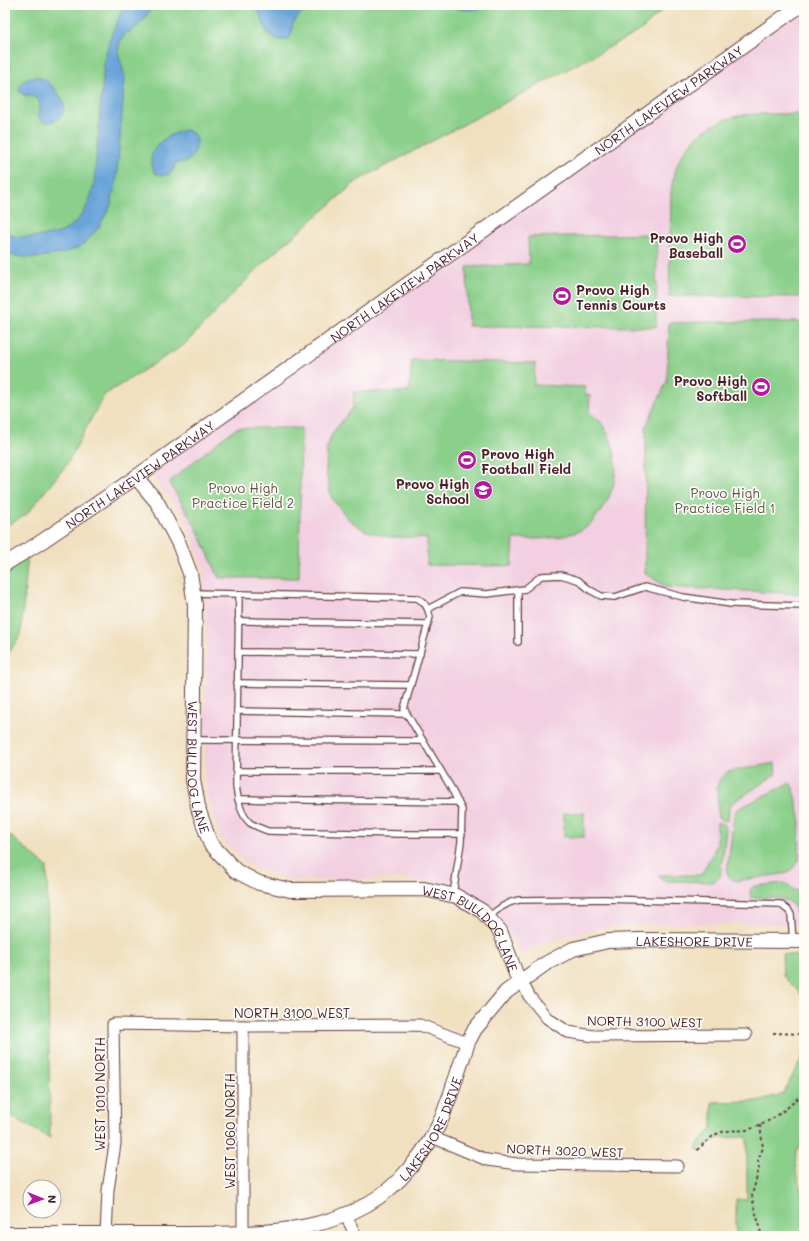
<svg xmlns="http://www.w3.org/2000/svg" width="809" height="1241" font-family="Mali,sans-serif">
<rect width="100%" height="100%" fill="#fdfcf7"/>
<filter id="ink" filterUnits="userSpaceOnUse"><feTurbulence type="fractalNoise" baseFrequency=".025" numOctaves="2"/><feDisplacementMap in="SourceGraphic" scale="8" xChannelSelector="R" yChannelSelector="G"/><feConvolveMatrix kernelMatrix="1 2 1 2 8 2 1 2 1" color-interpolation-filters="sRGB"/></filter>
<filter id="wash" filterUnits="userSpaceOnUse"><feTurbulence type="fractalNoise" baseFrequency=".012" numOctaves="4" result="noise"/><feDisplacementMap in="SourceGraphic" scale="16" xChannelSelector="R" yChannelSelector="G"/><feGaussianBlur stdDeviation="0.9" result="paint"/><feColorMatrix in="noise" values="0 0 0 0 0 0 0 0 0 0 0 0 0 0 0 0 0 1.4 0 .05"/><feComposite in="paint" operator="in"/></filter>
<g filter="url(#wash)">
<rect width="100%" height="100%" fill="#f0e0c0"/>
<polygon fill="#f2cfe1" points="804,10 804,925 763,924 663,924 602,928 560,937 520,954 503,923 473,894 440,883 400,879 287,880 250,866 220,838 205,787 206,623 203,566 183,514 142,465"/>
<g fill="#8acf8a" stroke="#6a775a">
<polygon points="5,5 668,5 640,31 357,181 265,261 184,345 104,395 67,464 26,515 5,526"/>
<path d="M 752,114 L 804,114 L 804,297 L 669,296 L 671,192 C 672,186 672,181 674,176 C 682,139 715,117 752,114 Z"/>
<polygon points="657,234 656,327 468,326 467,267 529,264 528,237"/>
<polygon points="705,322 804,322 804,594 666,587 645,573 646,426 667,381 669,323"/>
<path d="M 412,360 L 535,363 L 534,385 L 585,387 L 585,395 L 590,395 L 589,411 C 592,415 597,418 600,421 C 621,449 621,484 600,512 C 596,516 593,523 588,526 C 567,540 539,539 514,539 L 512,566 L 427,565 L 427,538 L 389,537 L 366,531 L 348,519 L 331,497 L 326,471 L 327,446 L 333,432 L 353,408 L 354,392 L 409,392 Z"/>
<polygon points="237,428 301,428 299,578 219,578 197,529 169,482 220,440"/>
<polygon points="28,553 21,634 5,659 5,561"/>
<polygon points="775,763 776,774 731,804 729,809 728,820 725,821 718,818 717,788 719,780 727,772"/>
<polygon points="789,783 792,785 800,817 799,861 788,873 736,881 730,878 727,872 734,816 736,810"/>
<rect x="564" y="813" width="20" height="24"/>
<polygon points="717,822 723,824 726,830 720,877 712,882 663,881 657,875 701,875 717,845"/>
<polygon points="5,831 47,867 50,1138 5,1113"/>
<path d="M 784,883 L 804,896 L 804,921 L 799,921 C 795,893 773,898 751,898 L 750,890 L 754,886 Z"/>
<polygon points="782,954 804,956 804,997 783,976"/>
<polygon points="804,1054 804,1139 797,1151 796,1172 803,1195 803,1236 736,1236 736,1199 747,1200 747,1137 719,1138 697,1150 696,1147 712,1128 712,1102 756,1101 783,1094"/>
</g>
<g fill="#69a4d9" stroke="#5a6282">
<path d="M 125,5 L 154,5 C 147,11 146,20 139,25 C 135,29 130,30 126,34 C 111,48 123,63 125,78 L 116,184 L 110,207 L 99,227 L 86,242 L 79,247 L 65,253 L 35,258 L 5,255 L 5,212 C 10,220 5,227 9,235 C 20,238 30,238 40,236 C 46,236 53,235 59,233 C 79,225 90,205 94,184 L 104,65 C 107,43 115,24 125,5 Z"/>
<path d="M 252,5 L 306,5 L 304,10 L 293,23 C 291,31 294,41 281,40 C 262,39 266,15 252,5 Z"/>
<path d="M 449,5 L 492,5 C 476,11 465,12 449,5 Z"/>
<path d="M 36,77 C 46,79 50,83 56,91 C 59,95 63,99 64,104 C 68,118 43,131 38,115 C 38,112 40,109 40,106 C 40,92 24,100 19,90 C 20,80 28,78 36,77 Z"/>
<path d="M 186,130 C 203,134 196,157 186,162 C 183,163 179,163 176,163 C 174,165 174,167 173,169 C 171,177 160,176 155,173 C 142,150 166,134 186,130 Z"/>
</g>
</g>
<g filter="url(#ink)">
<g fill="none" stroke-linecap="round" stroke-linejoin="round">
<g stroke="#633c41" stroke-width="8">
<g id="service">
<polyline points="518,590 518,642"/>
<path d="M 193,593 L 417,598 C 425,602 428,608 430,617 L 404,709 L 450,786 L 462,810 L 461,842 L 453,895"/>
<path d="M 239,594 L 236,786 C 238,799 240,814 250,823 C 255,826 262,829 268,831 L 400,834 L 462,834"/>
<polyline points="428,609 460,592 487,594 525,589 541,576 561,575 578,580 590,590 601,596 615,597 645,587 683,597 731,604 804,606"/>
<polyline points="238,621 428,624"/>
<polyline points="238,652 420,654"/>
<polyline points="237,683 411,685"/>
<polyline points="237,711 406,714"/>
<polyline points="194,740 423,741"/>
<polyline points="237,771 441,771"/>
<polyline points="238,799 458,802"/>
<path d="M 488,918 C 497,909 506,902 519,900 L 604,899 L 780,904 L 789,911 L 791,915 L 793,941"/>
</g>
</g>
<g stroke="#633c41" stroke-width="13">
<g id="minor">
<polyline points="521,980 529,996 547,1018 568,1032 594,1036 746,1035"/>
<polyline points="432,1137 487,1160 517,1164 678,1166"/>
<polyline points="346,1216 356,1236"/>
<polyline points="106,1236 108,1190 115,1144 113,1024 243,1026 420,1025 462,1041 468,1042"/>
<polyline points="243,1236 243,1026"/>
</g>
</g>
<g stroke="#633c41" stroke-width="16">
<g id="tertiary">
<path id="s1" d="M 136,477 L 157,502 L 179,544 L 190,573 L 195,605 L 193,780 L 199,811 L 210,843 L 236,871 L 259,883 L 290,890 L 424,889 L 456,896 L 482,911 L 500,931 L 516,974 L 521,980"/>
<path id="s2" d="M 5,564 L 41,542 L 136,477 L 801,5"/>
<path id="s3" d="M 5,1234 C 58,1234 112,1234 165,1234 C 249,1233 350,1241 409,1169 C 420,1156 432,1140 439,1124 C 444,1115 446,1105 450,1096 C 456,1078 462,1060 468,1042 L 475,1029 L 506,992 L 545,964 L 573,949 L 608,941 L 639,940 L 804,941"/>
</g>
</g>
<g stroke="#633c41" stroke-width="2" stroke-dasharray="3 3" stroke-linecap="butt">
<polyline points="773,1033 804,1034"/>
<polyline points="760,1125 763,1148 758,1160 759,1169 752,1195 754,1207 760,1227 761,1236"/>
<path d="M 697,1150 C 705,1143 713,1134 722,1132 C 731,1129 742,1132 750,1129 C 770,1123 790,1107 804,1092"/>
</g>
<use href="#service" stroke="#fff" stroke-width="5.5"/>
<use href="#minor" stroke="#fff" stroke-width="11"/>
<use href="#tertiary" stroke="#fff" stroke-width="14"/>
</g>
</g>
<defs>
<g id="stadium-disc" transform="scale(1)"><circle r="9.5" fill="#b5179e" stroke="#fdfcf7"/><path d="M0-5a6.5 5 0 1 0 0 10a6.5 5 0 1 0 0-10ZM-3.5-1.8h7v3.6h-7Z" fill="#fff"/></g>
<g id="school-disc" transform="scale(1)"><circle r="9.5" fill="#b5179e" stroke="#fdfcf7"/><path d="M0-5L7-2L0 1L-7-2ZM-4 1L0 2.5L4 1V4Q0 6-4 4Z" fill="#fff"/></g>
</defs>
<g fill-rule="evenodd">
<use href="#stadium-disc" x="737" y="244"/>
<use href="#stadium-disc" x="562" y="296"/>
<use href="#stadium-disc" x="761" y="387"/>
<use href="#stadium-disc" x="467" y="460"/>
<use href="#school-disc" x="483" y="490"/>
</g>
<g text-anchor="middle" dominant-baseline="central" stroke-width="3.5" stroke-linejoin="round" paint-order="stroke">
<g font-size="13" fill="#4a1f2b" stroke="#fdfcf7">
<text stroke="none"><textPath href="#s2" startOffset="810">NORTH LAKEVIEW PARKWAY</textPath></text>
<text stroke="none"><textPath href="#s2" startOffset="486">NORTH LAKEVIEW PARKWAY</textPath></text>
<text stroke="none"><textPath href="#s2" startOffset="162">NORTH LAKEVIEW PARKWAY</textPath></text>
<text stroke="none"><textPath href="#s1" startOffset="306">WEST BULLDOG LANE</textPath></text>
<text stroke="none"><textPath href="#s1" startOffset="679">WEST BULLDOG LANE</textPath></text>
<text stroke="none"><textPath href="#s3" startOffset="828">LAKESHORE DRIVE</textPath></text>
<text x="292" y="1012">NORTH 3100 WEST</text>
<text transform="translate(645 1021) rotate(1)">NORTH 3100 WEST</text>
<text transform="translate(99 1094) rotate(-90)">WEST 1010 NORTH</text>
<text stroke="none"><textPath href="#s3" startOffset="468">LAKESHORE DRIVE</textPath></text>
<text transform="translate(229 1131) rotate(-90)">WEST 1060 NORTH</text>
<text transform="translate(565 1150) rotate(2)">NORTH 3020 WEST</text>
</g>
<g font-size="13" font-weight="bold" fill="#4a1f2b" stroke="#fdfcf7" text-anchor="end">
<text x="723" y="237">Provo High<tspan x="723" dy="15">Baseball</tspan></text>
<text x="576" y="289" text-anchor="start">Provo High<tspan x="576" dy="15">Tennis Courts</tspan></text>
<text x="747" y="380">Provo High<tspan x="747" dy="15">Softball</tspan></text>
<text x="481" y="453" text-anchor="start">Provo High<tspan x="481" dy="15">Football Field</tspan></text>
<text x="469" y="483">Provo High<tspan x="469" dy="15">School</tspan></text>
</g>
<g font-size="13" fill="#5d5448" stroke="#fdfcf7">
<text x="243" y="487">Provo High<tspan x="243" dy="15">Practice Field 2</tspan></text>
<text x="725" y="492">Provo High<tspan x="725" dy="15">Practice Field 1</tspan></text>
</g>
</g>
<rect width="809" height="1241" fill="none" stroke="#fdfcf7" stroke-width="20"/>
<g transform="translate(42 1199) rotate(91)"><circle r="19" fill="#fdfcf7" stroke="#b5a4a5"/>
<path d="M0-3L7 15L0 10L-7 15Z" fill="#b5179e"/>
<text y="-6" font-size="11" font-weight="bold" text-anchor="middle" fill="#4a1f2b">N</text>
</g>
</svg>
